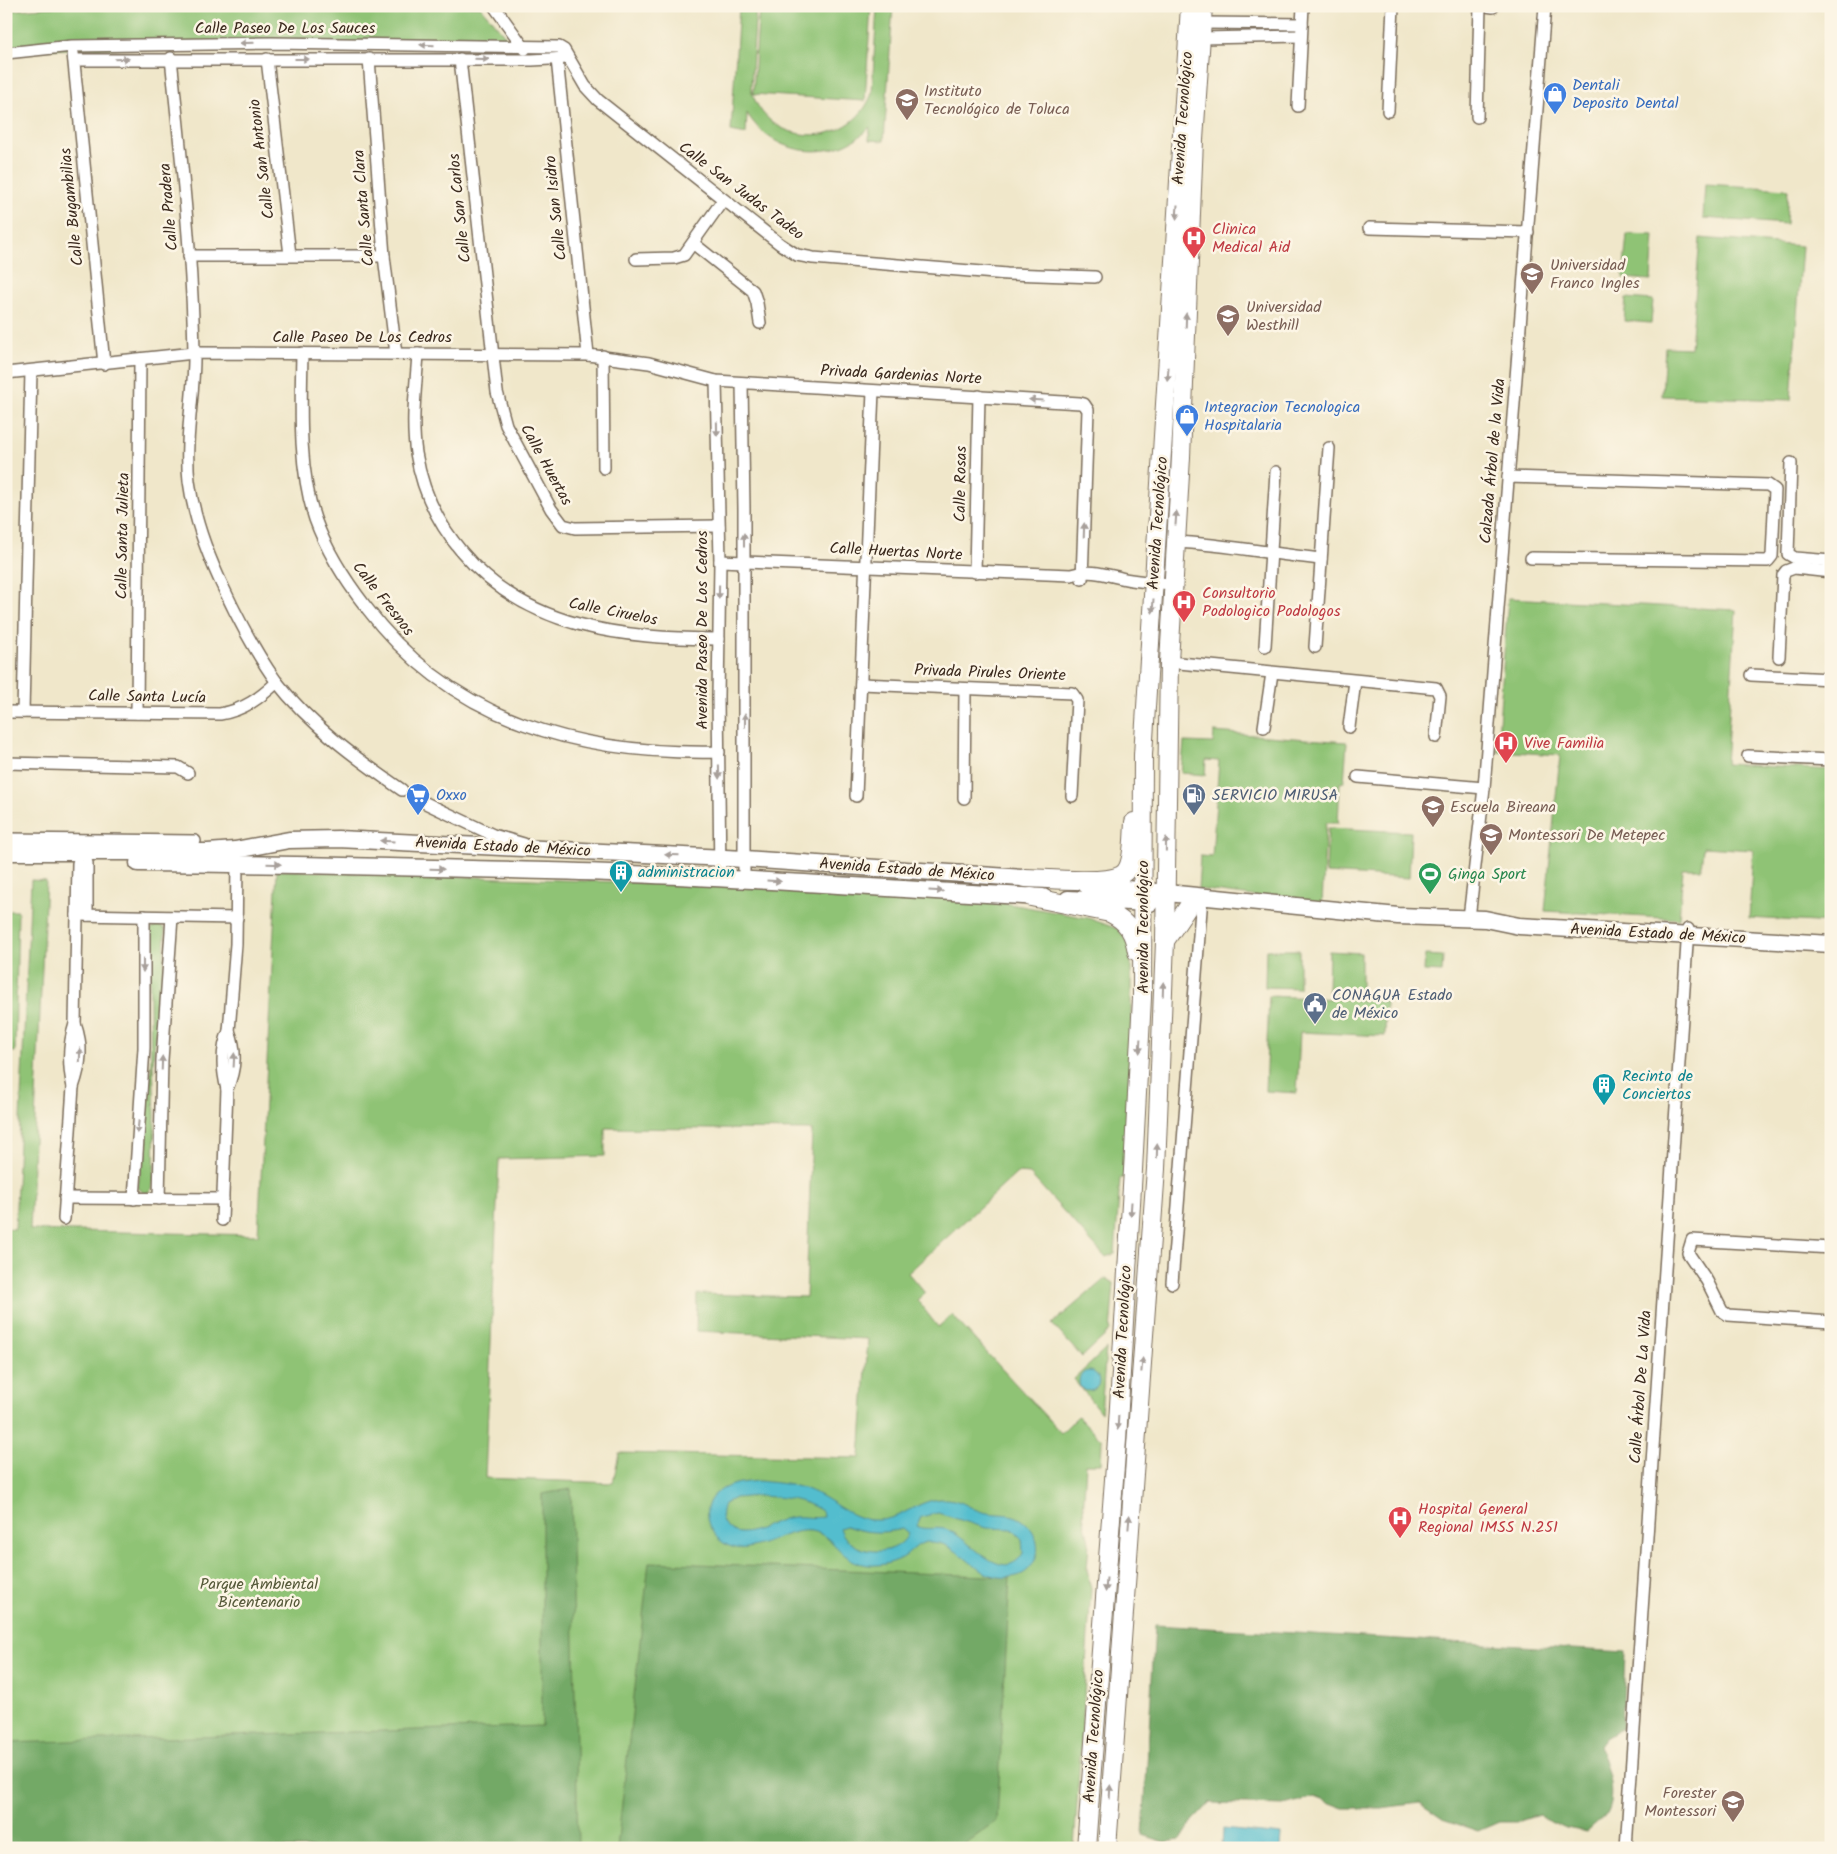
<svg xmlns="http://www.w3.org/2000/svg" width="1837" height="1854" font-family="Kalam,sans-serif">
<rect width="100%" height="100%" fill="#fcf5e5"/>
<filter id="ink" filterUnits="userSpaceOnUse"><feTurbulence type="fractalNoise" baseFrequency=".02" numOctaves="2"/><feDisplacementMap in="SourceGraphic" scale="10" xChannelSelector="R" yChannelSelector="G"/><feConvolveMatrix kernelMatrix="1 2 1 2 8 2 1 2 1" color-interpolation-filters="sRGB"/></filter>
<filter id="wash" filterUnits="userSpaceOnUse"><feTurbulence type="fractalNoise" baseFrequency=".0096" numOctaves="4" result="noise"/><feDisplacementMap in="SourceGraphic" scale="20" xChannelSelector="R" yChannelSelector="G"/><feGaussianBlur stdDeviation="1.12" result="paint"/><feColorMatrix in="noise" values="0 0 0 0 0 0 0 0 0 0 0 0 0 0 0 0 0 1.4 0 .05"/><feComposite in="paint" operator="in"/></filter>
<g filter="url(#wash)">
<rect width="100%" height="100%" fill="#f0e7ca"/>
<g fill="#8fc375" stroke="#65764a" fill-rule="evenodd">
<polygon points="65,6 480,6 511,43 6,50 6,11"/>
<path d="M 739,6 L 756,6 L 751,88 C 764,148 852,151 872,93 L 877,6 L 893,6 L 884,141 L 869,140 L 870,127 C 835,164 773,157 747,113 L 746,134 L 731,131 Z"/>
<polygon points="759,6 871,6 865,101 753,94"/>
<polygon points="1705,184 1788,189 1786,224 1703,218"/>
<polygon points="1627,234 1654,235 1651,280 1623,278"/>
<polygon points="1700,238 1802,246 1791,400 1662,396 1665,347 1691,348"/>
<polygon points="1626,298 1653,300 1651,323 1624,321"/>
<polygon points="1508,598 1736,610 1726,764 1831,770 1831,923 1749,918 1753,850 1703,847 1701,869 1683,869 1679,919 1545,911 1560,755 1497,751"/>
<polygon points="1214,732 1347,742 1344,782 1340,783 1338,823 1326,823 1322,905 1198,889 1200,856 1212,857 1219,761 1206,760 1205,775 1181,773 1184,742 1213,743"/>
<polygon points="1328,828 1411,832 1409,878 1326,873"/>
<path d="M 277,870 L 759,887 L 993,901 L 1088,918 L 1118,929 L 1131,946 L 1131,1059 L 1124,1178 L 1120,1178 L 1115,1254 L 1105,1257 L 1030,1174 L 1017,1173 L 908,1273 L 925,1293 L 917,1300 L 938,1327 L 952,1315 L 1061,1433 L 1078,1416 L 1102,1440 L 1101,1464 L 1086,1464 L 1083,1516 L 1089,1542 L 1087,1570 L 1091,1589 L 1074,1848 L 6,1848 L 6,1228 L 15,1229 L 31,880 L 46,881 L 30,1230 L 258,1235 ZM 605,1128 L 812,1130 L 806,1297 L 697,1294 L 696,1331 L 868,1339 L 860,1458 L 619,1453 L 613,1483 L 485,1478 L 499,1159 L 605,1156 Z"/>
<polygon points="6,911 18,911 15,1052 6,1051"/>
<polygon points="158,924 165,929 163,996 156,1029 153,1065 155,1116 154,1178 152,1189 149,1192 144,1193 138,1188 151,1069 149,931"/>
<polygon points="1266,950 1299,950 1299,988 1265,987"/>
<polygon points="1329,951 1361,953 1361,993 1328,991"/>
<polygon points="1425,955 1443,956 1442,972 1424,971"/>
<polygon points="1269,996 1386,1001 1385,1036 1300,1032 1297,1093 1265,1091"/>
<polygon points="1106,1278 1114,1283 1110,1331 1082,1357 1052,1324"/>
<polygon points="1106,1349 1101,1413 1074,1379"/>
</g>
<g fill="#73a966" stroke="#576a42">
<polygon points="571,1489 578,1848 6,1848 6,1743 542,1726 542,1494"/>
<polygon points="649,1562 1010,1577 997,1821 959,1848 617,1848"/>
<path d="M 1155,1625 L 1625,1652 L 1622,1728 L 1605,1738 L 1599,1746 C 1606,1766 1618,1795 1605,1815 C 1600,1821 1593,1827 1587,1832 L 1566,1828 L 1539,1816 L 1519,1822 L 1499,1822 L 1478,1831 L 1445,1820 L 1420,1803 L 1381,1808 L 1343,1808 L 1314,1797 L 1284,1805 L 1210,1803 L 1193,1821 L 1181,1840 L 1165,1842 L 1143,1835 Z"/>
</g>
<g fill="#52bdce" stroke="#467476" fill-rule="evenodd">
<circle cx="1089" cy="1381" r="10"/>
<path d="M 759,1481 C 778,1483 796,1484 813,1492 C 832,1500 851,1519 873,1520 C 905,1522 920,1493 954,1500 C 963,1502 971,1508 979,1511 C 991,1515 1003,1513 1014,1516 C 1031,1521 1043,1543 1035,1560 C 1030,1570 1023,1576 1011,1577 C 975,1582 963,1543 931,1542 C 917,1541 913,1552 902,1558 C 889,1565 869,1568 856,1562 C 838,1555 832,1534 811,1531 C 784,1528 756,1555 732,1547 C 709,1540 696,1507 718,1492 C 730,1483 745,1482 759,1481 ZM 757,1496 C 779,1497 802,1498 822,1511 L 823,1517 C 812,1519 799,1515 788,1518 C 768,1522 743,1544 726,1526 C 720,1521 721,1511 724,1504 L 735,1498 ZM 938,1513 L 986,1528 L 1012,1529 L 1022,1539 L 1023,1553 C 1003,1587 968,1537 948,1530 C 938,1526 925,1531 917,1526 L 921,1517 ZM 846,1526 C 866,1533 881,1534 902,1529 L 908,1534 C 896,1560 848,1555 840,1528 Z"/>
<polygon points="1223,1829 1281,1835 1280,1848 1222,1848"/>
</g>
</g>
<g filter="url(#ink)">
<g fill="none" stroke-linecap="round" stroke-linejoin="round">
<g stroke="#7a6c5a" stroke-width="14">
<g id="street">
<polyline points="494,6 525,49"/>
<polyline points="1486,6 1493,7"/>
<polyline points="1202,23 1302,24"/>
<polyline points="1201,38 1301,36"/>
<polyline points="6,53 72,46 271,43 559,47 564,50 585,86 598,100 780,244 797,255 813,258 1007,274 1095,277"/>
<polyline points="73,53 104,364"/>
<path d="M 171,58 C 181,155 192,253 194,351 C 195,394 184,437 189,481 C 194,520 207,554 224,589 C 239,621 255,652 276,681 C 310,725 357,759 402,790"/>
<polyline points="267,59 290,255"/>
<polyline points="369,59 384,256 396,354"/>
<polyline points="460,59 497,392 506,425 551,509 563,525 575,528 719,526"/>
<polyline points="557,59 588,355"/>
<polyline points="74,60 532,60 568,58"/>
<polyline points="1298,106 1303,6"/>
<polyline points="1388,111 1393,6"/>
<polyline points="1477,117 1480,6"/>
<polyline points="1369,228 1528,232"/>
<polyline points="694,244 753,291 757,303 760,323"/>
<polyline points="189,256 384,256"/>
<polyline points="636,259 674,258 684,255 723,200"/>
<path d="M 302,353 C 301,407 298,467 315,519 C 327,552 345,580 366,607 C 452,722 581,755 719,752"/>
<path d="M 418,354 C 416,386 411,421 416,453 C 422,490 438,524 462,552 C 527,630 624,638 719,639"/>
<polyline points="603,356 604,468"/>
<polyline points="6,373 194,353 588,355 649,363 716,381 1080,403 1084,404 1088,410 1082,579"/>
<polyline points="716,381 720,561 718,697 720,879"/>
<polyline points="742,383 744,509 744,880"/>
<polyline points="1791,463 1788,554 1795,558 1831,561"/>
<polyline points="1508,477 1768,485 1775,490 1772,556 1768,561 1531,558"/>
<path d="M 1175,542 C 1224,544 1272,554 1321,559"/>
<path d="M 720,561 L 1071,575 C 1089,569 1104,574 1121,578 C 1138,582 1156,583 1173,584"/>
<polyline points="975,572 979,396"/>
<polyline points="1265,646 1276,472"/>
<polyline points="1315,647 1329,448"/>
<polyline points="1779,657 1783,575 1786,571 1794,568 1831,572"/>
<polyline points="1169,662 1436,688 1440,696 1436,737"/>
<polyline points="1751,675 1831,679"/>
<polyline points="861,684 1072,693 1077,700 1072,796"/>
<path d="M 6,712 L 220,714 C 244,710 260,698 277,682"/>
<polyline points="23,712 31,371"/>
<polyline points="137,713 140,360"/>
<polyline points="1264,727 1272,673"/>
<polyline points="1349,727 1355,681"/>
<polyline points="1748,756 1831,760"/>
<polyline points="6,763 178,767 188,773"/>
<polyline points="1358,777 1484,788"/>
<polyline points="856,796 873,391"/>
<polyline points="964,798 965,689"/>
<polyline points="417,799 493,835 524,844"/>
<polyline points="6,839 195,841"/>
<polyline points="77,915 237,918"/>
<polyline points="87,915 87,863"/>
<polyline points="1469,918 1484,788 1545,6"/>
<path d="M 73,1087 C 68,1065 68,1045 75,1024 L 78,863"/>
<path d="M 227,1089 C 222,1070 221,1049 229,1031 L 236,944 L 237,863"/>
<polyline points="65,1198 223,1199"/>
<polyline points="134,1199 144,1048 144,916"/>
<polyline points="159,1199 162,1060 172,917"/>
<path d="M 64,1219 L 73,1087 C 81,1064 83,1046 75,1024"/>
<path d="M 222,1220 L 227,1089 C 235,1070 237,1050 229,1031"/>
<polyline points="1831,1248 1692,1240 1688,1253 1707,1281 1722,1311 1728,1315 1831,1322"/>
<polyline points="1172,1283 1202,897"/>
<polyline points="1626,1848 1688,929"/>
</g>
</g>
<g stroke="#7a6c5a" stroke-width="19">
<g id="secondary">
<polyline points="6,852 208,852 235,850 289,840 338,839 745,859 1037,879"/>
<path d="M 138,863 C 275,864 411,867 548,871 C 713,875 878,889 1043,897"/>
<polyline points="1086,885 1398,916 1485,919 1519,926 1831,944"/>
<polyline points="1068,899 1150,903"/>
</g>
</g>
<g stroke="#7a6c5a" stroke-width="20">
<g id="primary">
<path d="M 1025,878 C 1045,878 1112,886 1125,872 C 1134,862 1133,835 1134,822"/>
<path d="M 1031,897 L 1110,913 C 1128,922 1134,933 1137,952"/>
<polyline points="1165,941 1190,904"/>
<polyline points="1086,1848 1117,1440 1133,1170 1142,998 1143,755 1190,6"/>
<polyline points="1107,1848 1156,1169 1165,941 1169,662 1181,457 1194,140 1203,6"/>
</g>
</g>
<use href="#street" stroke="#fff" stroke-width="11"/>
<use href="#secondary" stroke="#fff" stroke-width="16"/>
<use href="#primary" stroke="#fff" stroke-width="18"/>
</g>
<defs><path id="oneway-solid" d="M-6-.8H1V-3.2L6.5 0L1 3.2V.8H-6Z" transform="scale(1.25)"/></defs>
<g fill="#a79f9a">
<use href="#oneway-solid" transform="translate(247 43) rotate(179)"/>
<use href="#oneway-solid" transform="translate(427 45) rotate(-179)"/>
<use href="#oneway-solid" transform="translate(122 59) rotate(-1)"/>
<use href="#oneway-solid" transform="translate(302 59)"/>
<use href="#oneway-solid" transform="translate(482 59) rotate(1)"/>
<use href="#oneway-solid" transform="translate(1177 212) rotate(94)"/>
<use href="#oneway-solid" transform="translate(1186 320) rotate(-88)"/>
<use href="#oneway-solid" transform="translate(1168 374) rotate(94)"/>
<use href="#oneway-solid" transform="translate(1036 400) rotate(-176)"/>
<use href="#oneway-solid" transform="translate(717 429) rotate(89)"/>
<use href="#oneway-solid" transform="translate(1176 518) rotate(-86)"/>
<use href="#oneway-solid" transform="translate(1084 530) rotate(-88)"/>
<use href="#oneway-solid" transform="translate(744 540) rotate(-90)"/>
<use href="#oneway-solid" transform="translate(719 592) rotate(91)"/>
<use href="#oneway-solid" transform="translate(1153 606) rotate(94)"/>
<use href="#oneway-solid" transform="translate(745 720) rotate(-90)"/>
<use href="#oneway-solid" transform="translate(719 772) rotate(89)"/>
<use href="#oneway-solid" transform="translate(387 841) rotate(-177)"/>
<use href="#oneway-solid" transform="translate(1166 844) rotate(-89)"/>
<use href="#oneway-solid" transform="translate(672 855) rotate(-178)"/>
<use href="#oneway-solid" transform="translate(274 864) rotate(1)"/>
<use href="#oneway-solid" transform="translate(437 869) rotate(2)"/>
<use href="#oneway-solid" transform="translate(774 881) rotate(3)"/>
<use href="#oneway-solid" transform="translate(936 891) rotate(4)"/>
<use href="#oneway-solid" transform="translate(143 965) rotate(90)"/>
<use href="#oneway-solid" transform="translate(1163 989) rotate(-88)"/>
<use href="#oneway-solid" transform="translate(1140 1046) rotate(93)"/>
<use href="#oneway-solid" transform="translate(80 1055) rotate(-88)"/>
<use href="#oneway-solid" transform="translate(234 1060) rotate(-87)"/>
<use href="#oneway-solid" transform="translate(162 1063) rotate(-88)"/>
<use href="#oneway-solid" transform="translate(138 1127) rotate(96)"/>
<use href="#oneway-solid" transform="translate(1157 1151) rotate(-88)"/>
<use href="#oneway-solid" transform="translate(1131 1209) rotate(94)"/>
<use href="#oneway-solid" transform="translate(1142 1365) rotate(-85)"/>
<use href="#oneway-solid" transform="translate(1118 1423) rotate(93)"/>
<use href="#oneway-solid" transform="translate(1129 1522) rotate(-85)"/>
<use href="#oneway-solid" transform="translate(1106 1585) rotate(94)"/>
<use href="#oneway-solid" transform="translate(1110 1792) rotate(-87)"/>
</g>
</g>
<defs>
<g id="shop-pin" transform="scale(1.25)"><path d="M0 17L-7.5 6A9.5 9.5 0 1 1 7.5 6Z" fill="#3f7fe0" stroke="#fcf5e5"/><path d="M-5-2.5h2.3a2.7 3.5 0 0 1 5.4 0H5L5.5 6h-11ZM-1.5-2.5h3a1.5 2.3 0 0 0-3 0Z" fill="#fff"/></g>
<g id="university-pin" transform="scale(1.25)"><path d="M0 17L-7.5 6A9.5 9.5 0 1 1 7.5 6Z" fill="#8d6e63" stroke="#fcf5e5"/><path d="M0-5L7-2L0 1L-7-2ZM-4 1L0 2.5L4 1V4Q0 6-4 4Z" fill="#fff"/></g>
<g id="hospital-pin" transform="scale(1.25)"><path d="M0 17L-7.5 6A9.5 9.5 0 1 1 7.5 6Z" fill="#e0444e" stroke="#fcf5e5"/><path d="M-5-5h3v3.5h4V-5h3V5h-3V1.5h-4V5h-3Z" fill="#fff"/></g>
<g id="supermarket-pin" transform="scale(1.25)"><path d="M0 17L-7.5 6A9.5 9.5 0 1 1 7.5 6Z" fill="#3f7fe0" stroke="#fcf5e5"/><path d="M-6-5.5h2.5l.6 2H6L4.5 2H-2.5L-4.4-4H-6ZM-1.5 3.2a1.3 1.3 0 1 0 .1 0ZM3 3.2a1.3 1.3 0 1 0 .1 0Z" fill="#fff"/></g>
<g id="fuel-pin" transform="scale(1.25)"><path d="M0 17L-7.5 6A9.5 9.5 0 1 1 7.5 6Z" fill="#5c6f8a" stroke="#fcf5e5"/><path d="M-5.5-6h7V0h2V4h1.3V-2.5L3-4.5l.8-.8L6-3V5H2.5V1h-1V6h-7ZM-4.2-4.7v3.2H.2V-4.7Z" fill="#fff"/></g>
<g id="school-pin" transform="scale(1.25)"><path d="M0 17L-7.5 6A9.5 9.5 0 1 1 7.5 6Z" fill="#8d6e63" stroke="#fcf5e5"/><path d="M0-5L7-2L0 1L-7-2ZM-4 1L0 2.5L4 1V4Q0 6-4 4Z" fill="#fff"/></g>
<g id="building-pin" transform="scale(1.25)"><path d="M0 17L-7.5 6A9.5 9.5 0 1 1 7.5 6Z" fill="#0f9aa8" stroke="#fcf5e5"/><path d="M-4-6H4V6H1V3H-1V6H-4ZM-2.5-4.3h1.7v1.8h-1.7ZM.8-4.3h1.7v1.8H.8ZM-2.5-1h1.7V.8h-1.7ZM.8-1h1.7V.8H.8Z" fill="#fff"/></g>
<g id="stadium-pin" transform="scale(1.25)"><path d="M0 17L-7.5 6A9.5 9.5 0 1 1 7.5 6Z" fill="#2e9e5b" stroke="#fcf5e5"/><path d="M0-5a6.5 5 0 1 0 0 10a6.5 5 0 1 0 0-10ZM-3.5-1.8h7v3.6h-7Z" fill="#fff"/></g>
<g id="civic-pin" transform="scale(1.25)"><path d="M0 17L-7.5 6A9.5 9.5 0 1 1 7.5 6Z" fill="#5c6f8a" stroke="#fcf5e5"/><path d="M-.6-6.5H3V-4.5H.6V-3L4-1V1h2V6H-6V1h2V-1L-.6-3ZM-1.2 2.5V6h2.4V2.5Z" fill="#fff"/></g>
</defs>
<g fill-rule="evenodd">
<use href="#shop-pin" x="1555" y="94"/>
<use href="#university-pin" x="907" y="100"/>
<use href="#hospital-pin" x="1194" y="238"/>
<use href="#university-pin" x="1532" y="274"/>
<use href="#university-pin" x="1228" y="316"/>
<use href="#shop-pin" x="1187" y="416"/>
<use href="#hospital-pin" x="1184" y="602"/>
<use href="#hospital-pin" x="1506" y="743"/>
<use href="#supermarket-pin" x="418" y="795"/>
<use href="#fuel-pin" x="1194" y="795"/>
<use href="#school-pin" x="1433" y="807"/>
<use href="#school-pin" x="1491" y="835"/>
<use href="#building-pin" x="621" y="872"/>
<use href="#stadium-pin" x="1430" y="874"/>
<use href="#civic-pin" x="1315" y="1004"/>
<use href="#building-pin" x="1604" y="1085"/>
<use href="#hospital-pin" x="1400" y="1518"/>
<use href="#school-pin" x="1733" y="1802"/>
</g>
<g text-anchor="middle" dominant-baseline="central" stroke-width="5" stroke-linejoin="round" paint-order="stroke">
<g font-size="16" fill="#3b2a1e" stroke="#fcf5e5">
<text x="285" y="28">Calle Paseo De Los Sauces</text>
<text transform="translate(1183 118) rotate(-86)">Avenida Tecnológico</text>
<text transform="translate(262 159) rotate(-97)">Calle San Antonio</text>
<text transform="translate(741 191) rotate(37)">Calle San Judas Tadeo</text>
<text transform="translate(72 207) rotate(-96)">Calle Bugambilias</text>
<text transform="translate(169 207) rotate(-95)">Calle Pradera</text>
<text transform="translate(364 208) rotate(-95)">Calle Santa Clara</text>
<text transform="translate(460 208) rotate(-96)">Calle San Carlos</text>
<text transform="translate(556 208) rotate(-96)">Calle San Isidro</text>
<text x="362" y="337">Calle Paseo De Los Cedros</text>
<text transform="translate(901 375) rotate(3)">Privada Gardenias Norte</text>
<text transform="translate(1493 461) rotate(-85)">Calzada Árbol de la Vida</text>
<text transform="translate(546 465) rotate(61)">Calle Huertas</text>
<text transform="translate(961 484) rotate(-89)">Calle Rosas</text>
<text transform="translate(1158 523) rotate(-86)">Avenida Tecnológico</text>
<text transform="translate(123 536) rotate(-89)">Calle Santa Julieta</text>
<text transform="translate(896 552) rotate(3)">Calle Huertas Norte</text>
<text transform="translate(383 599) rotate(52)">Calle Fresnos</text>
<text transform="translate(613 612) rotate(11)">Calle Ciruelos</text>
<text transform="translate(702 630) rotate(-90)">Avenida Paseo De Los Cedros</text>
<text transform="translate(990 673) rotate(2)">Privada Pirules Oriente</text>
<text transform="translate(147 697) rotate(1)">Calle Santa Lucía</text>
<text transform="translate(503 847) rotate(3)">Avenida Estado de México</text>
<text transform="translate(907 870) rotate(4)">Avenida Estado de México</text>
<text transform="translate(1143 927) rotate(-90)">Avenida Tecnológico</text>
<text transform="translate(1658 934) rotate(3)">Avenida Estado de México</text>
<text transform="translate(1123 1332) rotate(-87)">Avenida Tecnológico</text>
<text transform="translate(1641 1387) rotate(-86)">Calle Árbol De La Vida</text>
<text transform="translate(1094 1736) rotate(-86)">Avenida Tecnológico</text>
</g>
<g font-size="16" fill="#366cbe" stroke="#fcf5e5" text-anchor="start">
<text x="1572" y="85">Dentali<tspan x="1572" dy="18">Deposito Dental</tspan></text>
<text x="1204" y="407">Integracion Tecnologica<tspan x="1204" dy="18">Hospitalaria</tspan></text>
<text x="436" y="795">Oxxo</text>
</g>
<g font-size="16" fill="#785e54" stroke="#fcf5e5" text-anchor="start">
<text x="924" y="91">Instituto<tspan x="924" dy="18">Tecnológico de Toluca</tspan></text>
<text x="1550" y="265">Universidad<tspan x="1550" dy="18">Franco Ingles</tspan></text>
<text x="1246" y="307">Universidad<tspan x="1246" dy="18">Westhill</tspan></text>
<text x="1450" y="807">Escuela Bireana</text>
<text x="1508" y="835">Montessori De Metepec</text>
<text x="1716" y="1793" text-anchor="end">Forester<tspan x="1716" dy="18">Montessori</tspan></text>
</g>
<g font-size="16" fill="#be3a42" stroke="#fcf5e5" text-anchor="start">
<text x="1212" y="229">Clinica<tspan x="1212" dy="18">Medical Aid</tspan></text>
<text x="1202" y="593">Consultorio<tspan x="1202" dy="18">Podologico Podologos</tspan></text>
<text x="1524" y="743">Vive Familia</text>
<text x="1418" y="1509">Hospital General<tspan x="1418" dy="18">Regional IMSS N.251</tspan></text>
</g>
<g font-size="16" fill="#4e5e75" stroke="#fcf5e5" text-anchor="start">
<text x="1212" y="795">SERVICIO MIRUSA</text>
<text x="1332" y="995">CONAGUA Estado<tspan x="1332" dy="18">de México</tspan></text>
</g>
<g font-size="16" fill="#0d838f" stroke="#fcf5e5" text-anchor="start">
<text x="638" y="872">administracion</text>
<text x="1622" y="1076">Recinto de<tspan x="1622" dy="18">Conciertos</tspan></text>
</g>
<g font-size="16" fill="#27864d" stroke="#fcf5e5" text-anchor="start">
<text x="1448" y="874">Ginga Sport</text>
</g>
<g font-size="16" fill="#545838" stroke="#fcf5e5">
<text x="259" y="1584">Parque Ambiental<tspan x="259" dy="18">Bicentenario</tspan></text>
</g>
</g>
<rect width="1837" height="1854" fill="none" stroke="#fcf5e5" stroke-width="25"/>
</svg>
